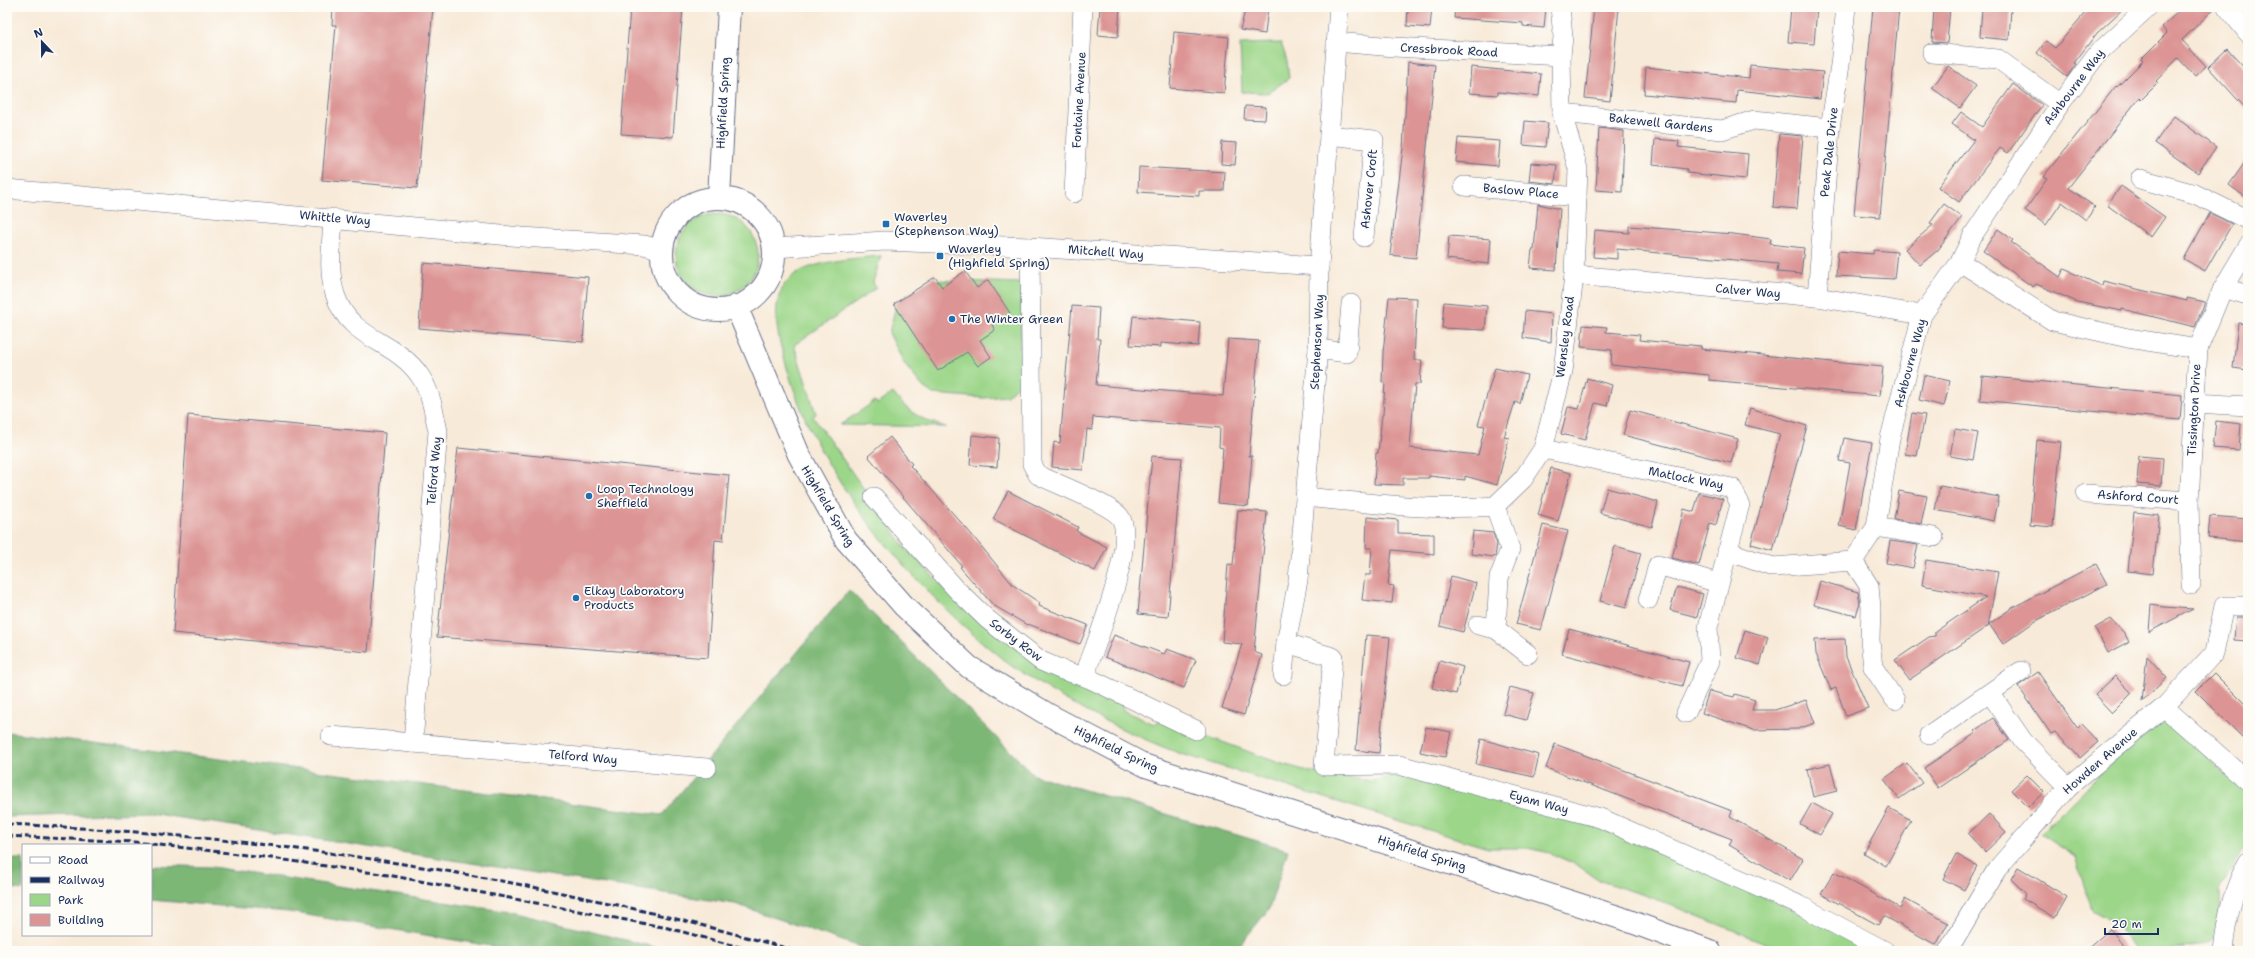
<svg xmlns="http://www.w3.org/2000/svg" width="2255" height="958" font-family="'Shantell Sans',sans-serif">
<rect width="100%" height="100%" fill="#fdfcf7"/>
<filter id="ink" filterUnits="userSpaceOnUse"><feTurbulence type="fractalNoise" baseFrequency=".025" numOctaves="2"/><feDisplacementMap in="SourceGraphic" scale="8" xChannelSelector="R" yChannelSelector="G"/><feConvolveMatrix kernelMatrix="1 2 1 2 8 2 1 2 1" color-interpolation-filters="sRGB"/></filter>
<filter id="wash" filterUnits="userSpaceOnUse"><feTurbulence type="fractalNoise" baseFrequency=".012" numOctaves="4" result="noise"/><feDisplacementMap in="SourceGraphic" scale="16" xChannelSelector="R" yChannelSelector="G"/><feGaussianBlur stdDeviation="0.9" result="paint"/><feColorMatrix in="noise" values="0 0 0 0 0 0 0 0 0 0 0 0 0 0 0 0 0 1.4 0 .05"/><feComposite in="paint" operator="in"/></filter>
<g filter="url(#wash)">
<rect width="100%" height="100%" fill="#f8ead8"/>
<g fill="#9cd689" stroke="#5c8274">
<polygon points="1281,43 1287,61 1289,78 1268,93 1242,92 1240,44"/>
<circle cx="717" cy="255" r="41"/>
<path d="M 881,256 L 873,282 L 876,288 L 794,345 L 816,414 L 813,417 L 907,550 L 970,613 L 1056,676 L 1119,701 L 1124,711 L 1154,724 L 1163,720 L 1279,763 L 1311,772 L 1372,781 L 1404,772 L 1535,803 L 1721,876 L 1878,951 L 1785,951 L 1653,898 L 1601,881 L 1577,865 L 1550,853 L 1527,848 L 1488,848 L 1181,754 C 1129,734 1081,711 1035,681 C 1023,673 1010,666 1000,657 C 926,598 841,503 804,416 C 796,397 790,378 784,358 C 777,334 769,298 790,278 C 808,261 857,258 881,256 Z"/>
<polygon points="931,280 1022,283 1020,383 1007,396 983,398 933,394 923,387 905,365 889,333 897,302"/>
<path d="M 893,393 C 907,412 923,421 946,427 L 840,425 L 875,401 L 877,404 Z"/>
<polygon points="2163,720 2173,729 2191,738 2207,757 2248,796 2248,842 2219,890 2220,934 2207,944 2172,949 2170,951 2134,951 2135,949 2117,924 2092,910 2075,857 2040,834 2111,763"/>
</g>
<g fill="#7db775" stroke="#4c736a">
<polygon points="849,590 1034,775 1288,850 1269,909 1235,951 872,951 735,904 149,813 7,817 7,732 662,815"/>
<polygon points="7,859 23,859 23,890 7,888"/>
<polygon points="151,865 212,867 510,912 671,951 520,951 289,912 151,900"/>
</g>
<g id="blocks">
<g fill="#dc9594">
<polygon points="333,7 433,7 417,188 322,180 336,25 332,25"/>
<polygon points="630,7 683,7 673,137 621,134"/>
<polygon points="1100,7 1120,7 1118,37 1098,35"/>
<polygon points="1246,7 1268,7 1265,34 1240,30"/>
<polygon points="1408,7 1432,7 1430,28 1407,26"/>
<polygon points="1455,7 1546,7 1544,28 1523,26 1523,23 1454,18"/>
<polygon points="1594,7 1619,7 1610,101 1585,98"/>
<polygon points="1791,7 1817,7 1814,44 1788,42"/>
<polygon points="1873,7 1899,7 1880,217 1854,215"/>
<polygon points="1934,7 1950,7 1947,43 1932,42"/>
<polygon points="1982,7 2011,8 2009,40 1980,37"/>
<polygon points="2090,7 2125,7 2097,33 2074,63 2076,64 2067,77 2037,53 2046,41 2055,48"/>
<polygon points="2183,7 2216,7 2182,40 2206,66 2195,76 2178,58 2156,81 2158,83 2141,100 2139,98 2068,188 2095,207 2086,220 2062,202 2046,225 2025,210 2047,179 2043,177 2116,86 2117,87 2143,61 2141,59 2167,33 2162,27"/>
<polygon points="1174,32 1229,37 1224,93 1170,88"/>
<polygon points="2227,49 2248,72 2248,111 2208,67"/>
<polygon points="1408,62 1435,65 1416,258 1390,255 1403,148"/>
<polygon points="1750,65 1823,72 1820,99 1737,90 1736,103 1644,94 1646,67 1749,78"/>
<polygon points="1948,66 1976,86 1960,108 1932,88"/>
<polygon points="1471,67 1541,74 1539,96 1498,92 1498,95 1469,93"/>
<polygon points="2013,84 2042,105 2008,153 2000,148 1959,202 1938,187 1974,140 1952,124 1961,112 1982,127"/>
<polygon points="1245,106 1266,107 1265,120 1244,119"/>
<polygon points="2174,116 2216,147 2198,173 2155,143"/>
<polygon points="1525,121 1548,123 1545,147 1523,145"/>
<polygon points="1599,128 1624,131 1622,192 1596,190"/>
<polygon points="1779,134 1803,136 1797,209 1773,207"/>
<polygon points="1458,138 1500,141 1498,166 1456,162"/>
<polygon points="1655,139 1679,141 1678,147 1748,154 1746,179 1687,173 1687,169 1653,165"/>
<polygon points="1222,142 1237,143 1235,165 1221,164"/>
<polygon points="2248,158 2248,199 2229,185"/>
<polygon points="1531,163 1557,165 1555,184 1529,181"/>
<polygon points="1139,167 1225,172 1224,191 1199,191 1199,196 1138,192"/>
<polygon points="2121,186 2165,217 2151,237 2107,205"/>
<polygon points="1538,204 1560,209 1556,270 1530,268 1532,250 1534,250"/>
<polygon points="1944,204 1962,217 1938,250 1920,265 1905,249 1933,225 1930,223"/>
<polygon points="2210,213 2232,224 2205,271 2184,259"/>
<polygon points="1629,226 1733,234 1771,239 1770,244 1804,248 1801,274 1777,272 1778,264 1617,249 1617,259 1593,257 1595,230 1629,233"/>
<polygon points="1998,229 2013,240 2011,242 2060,277 2064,269 2102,286 2103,281 2187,301 2187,298 2205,302 2195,327 2122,309 2122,311 2077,302 2036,284 2033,287 1983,251"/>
<polygon points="1449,236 1491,239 1489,264 1447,259"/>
<polygon points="1874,250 1897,252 1894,279 1836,276 1838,251 1873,254"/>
<polygon points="423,263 588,277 583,342 419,328"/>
<polygon points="965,271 977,288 988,280 1010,313 992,325 995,330 980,340 991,357 978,366 967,352 938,371 894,304 935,277 942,287"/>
<polygon points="1389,297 1417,298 1414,360 1422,360 1420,384 1415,384 1410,448 1478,455 1485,426 1478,425 1495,368 1527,375 1520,404 1515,402 1504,437 1509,438 1497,485 1465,476 1465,480 1429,476 1429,478 1403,478 1403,485 1374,484 1376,453 1378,453 1382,415 1383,415 1385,382 1382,382 1383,353"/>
<polygon points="1444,302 1487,306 1485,330 1442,328"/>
<polygon points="1072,306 1099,308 1097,339 1100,339 1096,385 1223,396 1228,339 1259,341 1249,456 1252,456 1248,506 1218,503 1223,448 1219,447 1220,428 1093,417 1092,430 1087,429 1083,470 1052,467 1054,442 1060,443"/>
<polygon points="1525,311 1552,314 1551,342 1523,338"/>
<polygon points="1133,316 1200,322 1198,346 1161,343 1161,347 1130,345"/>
<polygon points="2238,323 2248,324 2248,370 2233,368"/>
<polygon points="1583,325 1607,327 1606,332 1640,335 1639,340 1701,346 1701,349 1883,367 1880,396 1709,380 1709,375 1611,365 1612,350 1581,347"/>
<polygon points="1924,375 1950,381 1944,406 1919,400"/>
<polygon points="1982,376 2182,395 2180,420 1980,400"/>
<polygon points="1587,378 1612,385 1607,406 1595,403 1585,440 1561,434 1568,407 1579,409"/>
<polygon points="1750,408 1807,426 1773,550 1751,544 1780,434 1745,425"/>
<polygon points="1630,410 1738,439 1731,463 1623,435"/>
<polygon points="1912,413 1925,415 1917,456 1905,454"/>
<polygon points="188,415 385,433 368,652 173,633"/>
<polygon points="2216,421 2241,424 2239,450 2213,448"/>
<polygon points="1955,429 1978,433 1973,460 1950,456"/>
<polygon points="972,435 999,438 997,467 970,465"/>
<polygon points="890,437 912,464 910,466 914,470 967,529 1013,585 1040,603 1039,606 1088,625 1080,644 1028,624 1027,625 993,605 960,567 962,566 868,456"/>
<polygon points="1844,438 1872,443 1856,530 1839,526 1850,463 1839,461"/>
<polygon points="2037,440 2061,442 2053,527 2030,525"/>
<polygon points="458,448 729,475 723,541 715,540 708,658 437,637"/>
<polygon points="1152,456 1182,458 1168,617 1138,614"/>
<polygon points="2139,456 2163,458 2161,486 2137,484"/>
<polygon points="1551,468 1571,473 1558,521 1538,515"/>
<polygon points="1940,486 1999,497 1994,521 1935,510"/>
<polygon points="1607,488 1658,502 1652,527 1600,513"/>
<polygon points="1008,491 1078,527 1076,531 1107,547 1095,571 993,519"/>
<polygon points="1899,491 1927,496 1921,524 1894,519"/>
<polygon points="1699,493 1723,499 1716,525 1710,523 1699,565 1672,558 1684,509 1694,512"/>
<polygon points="1238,510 1267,512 1254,652 1262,655 1244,715 1222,708 1242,644 1222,642 1228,564 1233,565"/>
<polygon points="2134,512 2159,515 2153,574 2128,571"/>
<polygon points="2210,516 2248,519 2248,542 2208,538"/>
<polygon points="1367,517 1398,520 1398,533 1434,534 1434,554 1392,550 1388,585 1394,586 1392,603 1362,600 1365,575 1370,575 1372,548 1366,548"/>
<polygon points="1543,525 1568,531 1541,630 1516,624"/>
<polygon points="1473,531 1493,533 1497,544 1495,557 1471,554"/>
<polygon points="1890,541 1918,545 1913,568 1886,563"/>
<polygon points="1615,546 1641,553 1626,608 1600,601"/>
<polygon points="1926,560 1998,572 1988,626 1909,680 1895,660 1929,637 1935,636 1935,632 1986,597 1922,585"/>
<polygon points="2096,564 2107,584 2034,622 2003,644 1989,624 2012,608"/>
<polygon points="1451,576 1476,583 1463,632 1440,626"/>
<polygon points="1820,581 1858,592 1860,604 1856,616 1814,605"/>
<polygon points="1677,587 1703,594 1697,617 1670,610"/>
<polygon points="2151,605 2164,607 2193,609 2149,632"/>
<polygon points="2236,617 2248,617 2248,641 2234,640"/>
<polygon points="2111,619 2125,634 2129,642 2108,653 2095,628"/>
<polygon points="1569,629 1689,662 1682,686 1562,654"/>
<polygon points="1745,630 1768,637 1760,665 1737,658"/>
<polygon points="1114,635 1164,654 1167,649 1196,660 1184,688 1105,657"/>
<polygon points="1366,635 1390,637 1379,753 1356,750"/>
<polygon points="1845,639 1846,657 1868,708 1846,716 1836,688 1831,690 1816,654 1815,640"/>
<polygon points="2147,656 2167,678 2142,701"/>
<polygon points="1440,660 1463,667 1456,694 1432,688"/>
<polygon points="2038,672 2078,729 2082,725 2098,742 2080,758 2055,732 2051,734 2018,686"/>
<polygon points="2214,673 2248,707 2248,743 2196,691"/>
<polygon points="2115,676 2132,693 2112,713 2095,695"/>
<polygon points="1510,687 1534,693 1526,720 1503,714"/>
<polygon points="1709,691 1734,697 1735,694 1755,700 1752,710 1775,710 1806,700 1815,723 1798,729 1753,730 1702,713"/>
<polygon points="1993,718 2009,740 1938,788 1924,768 1976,733 1974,731"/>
<polygon points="1426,727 1451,732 1445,757 1420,752"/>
<polygon points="1481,739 1539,755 1534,777 1476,764"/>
<polygon points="1555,744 1732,811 1730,817 1803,859 1790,881 1729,845 1732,839 1546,768"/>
<polygon points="1907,763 1922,783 1899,799 1884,779"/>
<polygon points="1830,764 1837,791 1813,797 1807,769"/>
<polygon points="2027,775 2044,792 2028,807 2011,790"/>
<polygon points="1812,803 1832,814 1820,835 1800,824"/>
<polygon points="1889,808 1911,820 1886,866 1864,853"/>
<polygon points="1989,814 2006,832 1985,852 1968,834"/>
<polygon points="1956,854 1977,866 1964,890 1943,879"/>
<polygon points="2018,867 2067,897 2055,918 2023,899 2026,894 2011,879"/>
<polygon points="1834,872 1900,908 1905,899 1948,923 1936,945 1884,916 1878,925 1821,894"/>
<polygon points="2110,929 2129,951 2085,951"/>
</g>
</g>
</g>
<g filter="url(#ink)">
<use href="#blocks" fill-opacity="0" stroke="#687089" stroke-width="1"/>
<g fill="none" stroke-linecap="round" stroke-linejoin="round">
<g stroke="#687089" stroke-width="20">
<g id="street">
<polyline points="2227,7 2248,33"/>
<polyline points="1336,42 1394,47 1561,56"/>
<polyline points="1932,53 1998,59 2060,104"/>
<polyline points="1562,113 1722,130 1754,120 1830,128"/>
<polyline points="1329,135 1374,140 1364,237"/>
<polyline points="2140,179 2195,194 2248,220"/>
<polyline points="1464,186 1577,197"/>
<polyline points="7,189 522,237 644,245 662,250"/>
<polyline points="1074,193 1083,7"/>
<path d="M 333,218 C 332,243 327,273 336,297 C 351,341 396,340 420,376 C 431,392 434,413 438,431 L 413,743"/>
<path d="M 1030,247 L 1032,464 L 1038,475 C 1055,483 1111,505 1120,517 C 1137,541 1098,638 1088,666 L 1088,678"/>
<polyline points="774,248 885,241 1030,247 1319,266"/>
<polyline points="1960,262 2053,321 2128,338 2198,349"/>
<polyline points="1574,275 1817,297 1922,315"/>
<polyline points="2223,288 2248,295"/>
<polyline points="1817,297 1830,128 1840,65 1846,7"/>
<polyline points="1318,349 1347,353 1351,304"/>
<polyline points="2194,403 2248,406"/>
<polyline points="1543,449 1732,488 1740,504 1708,627 1710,661 1686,713"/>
<polyline points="2086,494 2189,501"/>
<polyline points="874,497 957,590 987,619 1041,661 1062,670 1088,678 1196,730"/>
<path d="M 1305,497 C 1368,503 1431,511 1495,506 L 1523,479 L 1543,449 L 1563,371 L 1574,275 L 1578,169 L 1562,113 L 1561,56 L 1563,37 L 1560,7"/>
<polyline points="1876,527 1934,537"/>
<polyline points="1727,551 1773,567 1853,561 1876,527 1890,438 1922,315 1960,262 1973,235 2060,104 2099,52 2148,7"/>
<polyline points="1853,561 1869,586 1871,608 1870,640 1873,667 1895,700"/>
<polyline points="2191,585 2189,501 2198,349 2223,288 2248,246"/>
<polyline points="1648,600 1658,565 1718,583"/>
<polyline points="1478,625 1496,629 1499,578 1510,549 1495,506"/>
<polyline points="1496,629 1528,654"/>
<polyline points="1286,643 1333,657 1324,766 1399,765 1600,818 1799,905 1885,951"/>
<polyline points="1283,675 1286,643 1298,580 1318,349 1319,266 1339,7"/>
<polyline points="1990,693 2023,741 2068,787"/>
<polyline points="2164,707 2214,653 2224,606 2248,606"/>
<polyline points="1929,735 2021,671"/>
<polyline points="331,736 707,768"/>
<polyline points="1948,951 1997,869 2068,787 2164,707 2248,781"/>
<path d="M 2223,951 C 2226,921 2233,888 2248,862"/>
</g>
</g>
<g stroke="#687089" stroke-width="24">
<g id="secondary">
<polyline points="719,198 729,7"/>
<circle cx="718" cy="254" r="56"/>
<polyline points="736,306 799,455 846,540 904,606 969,667 1047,714 1146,766 1621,918 1710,951"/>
</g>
</g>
<use href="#street" stroke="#fff" stroke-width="19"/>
<use href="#secondary" stroke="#fff" stroke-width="22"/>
<g stroke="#1b2f5e" stroke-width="3" stroke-dasharray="6 3" stroke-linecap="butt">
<path d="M 7,824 C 273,836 540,877 796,951"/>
<polyline points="7,836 134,842 264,857 388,875 668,928 754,951"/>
</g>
</g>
</g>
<g fill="#1f6fb2" stroke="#fdfcf7" stroke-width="1.5">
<rect x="882" y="220" width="8" height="8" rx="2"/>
<rect x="936" y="252" width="8" height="8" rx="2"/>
<circle cx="952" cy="319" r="4"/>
<circle cx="589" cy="496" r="4"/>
<circle cx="576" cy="598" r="4"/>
</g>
<g text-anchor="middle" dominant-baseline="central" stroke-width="3.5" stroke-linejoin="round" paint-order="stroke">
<g font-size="12" fill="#1b2f5e" stroke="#fdfcf7">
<text transform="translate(1449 50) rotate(3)">Cressbrook Road</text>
<text transform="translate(2074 87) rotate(-53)">Ashbourne Way</text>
<text transform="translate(1079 100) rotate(-87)">Fontaine Avenue</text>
<text transform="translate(723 103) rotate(-87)">Highfield Spring</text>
<text transform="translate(1661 123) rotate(6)">Bakewell Gardens</text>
<text transform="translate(1829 152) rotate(-84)">Peak Dale Drive</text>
<text transform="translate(1369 189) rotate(-84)">Ashover Croft</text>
<text transform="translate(1521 191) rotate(5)">Baslow Place</text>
<text transform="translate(335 218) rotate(5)">Whittle Way</text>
<text transform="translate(1106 252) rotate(4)">Mitchell Way</text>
<text transform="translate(1748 291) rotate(5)">Calver Way</text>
<text transform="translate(1565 337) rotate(-83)">Wensley Road</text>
<text transform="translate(1317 342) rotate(-87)">Stephenson Way</text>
<text transform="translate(1910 363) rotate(-75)">Ashbourne Way</text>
<text transform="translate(2194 410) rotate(-87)">Tissington Drive</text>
<text transform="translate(434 471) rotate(-85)">Telford Way</text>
<text transform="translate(1686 478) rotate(11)">Matlock Way</text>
<text transform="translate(2138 497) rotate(4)">Ashford Court</text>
<text transform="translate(828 506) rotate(59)">Highfield Spring</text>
<text transform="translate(1016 640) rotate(37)">Sorby Row</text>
<text transform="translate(1116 749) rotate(26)">Highfield Spring</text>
<text transform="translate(583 757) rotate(5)">Telford Way</text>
<text transform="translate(2100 761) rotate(-41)">Howden Avenue</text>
<text transform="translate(1539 802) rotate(15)">Eyam Way</text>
<text transform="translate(1422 853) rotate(18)">Highfield Spring</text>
</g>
<g font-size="12" fill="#1b2f5e" stroke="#fdfcf7" text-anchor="start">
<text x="894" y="217">Waverley<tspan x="894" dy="14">(Stephenson Way)</tspan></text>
<text x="948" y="249">Waverley<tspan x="948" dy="14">(Highfield Spring)</tspan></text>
<text x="960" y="319">The Winter Green</text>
<text x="597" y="489">Loop Technology<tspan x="597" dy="14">Sheffield</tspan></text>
<text x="584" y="591">Elkay Laboratory<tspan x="584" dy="14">Products</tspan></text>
</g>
</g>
<rect width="2255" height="958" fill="none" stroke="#fdfcf7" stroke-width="24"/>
<rect x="22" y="844" width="130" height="92" fill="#fdfcf7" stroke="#a3aaba"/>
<rect x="30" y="857" width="20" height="6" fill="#ffffff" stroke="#a3aaba"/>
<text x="58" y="864" font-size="12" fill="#1b2f5e">Road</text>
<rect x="30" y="877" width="20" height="6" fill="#1b2f5e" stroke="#a3aaba"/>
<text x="58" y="884" font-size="12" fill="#1b2f5e">Railway</text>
<rect x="30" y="894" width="20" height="12" fill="#9cd689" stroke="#a3aaba"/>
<text x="58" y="904" font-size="12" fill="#1b2f5e">Park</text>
<rect x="30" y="914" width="20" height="12" fill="#dc9594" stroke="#a3aaba"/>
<text x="58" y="924" font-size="12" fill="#1b2f5e">Building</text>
<g transform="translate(42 42) rotate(338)" stroke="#fdfcf7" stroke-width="3" paint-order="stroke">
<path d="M0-3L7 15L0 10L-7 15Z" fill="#1b2f5e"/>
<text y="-6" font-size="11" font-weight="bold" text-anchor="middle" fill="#1b2f5e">N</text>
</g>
<path d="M2105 928v6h53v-6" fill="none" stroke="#1b2f5e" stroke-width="2"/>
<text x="2111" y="928" font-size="12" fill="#1b2f5e" stroke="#fdfcf7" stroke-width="3" paint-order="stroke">20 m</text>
</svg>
